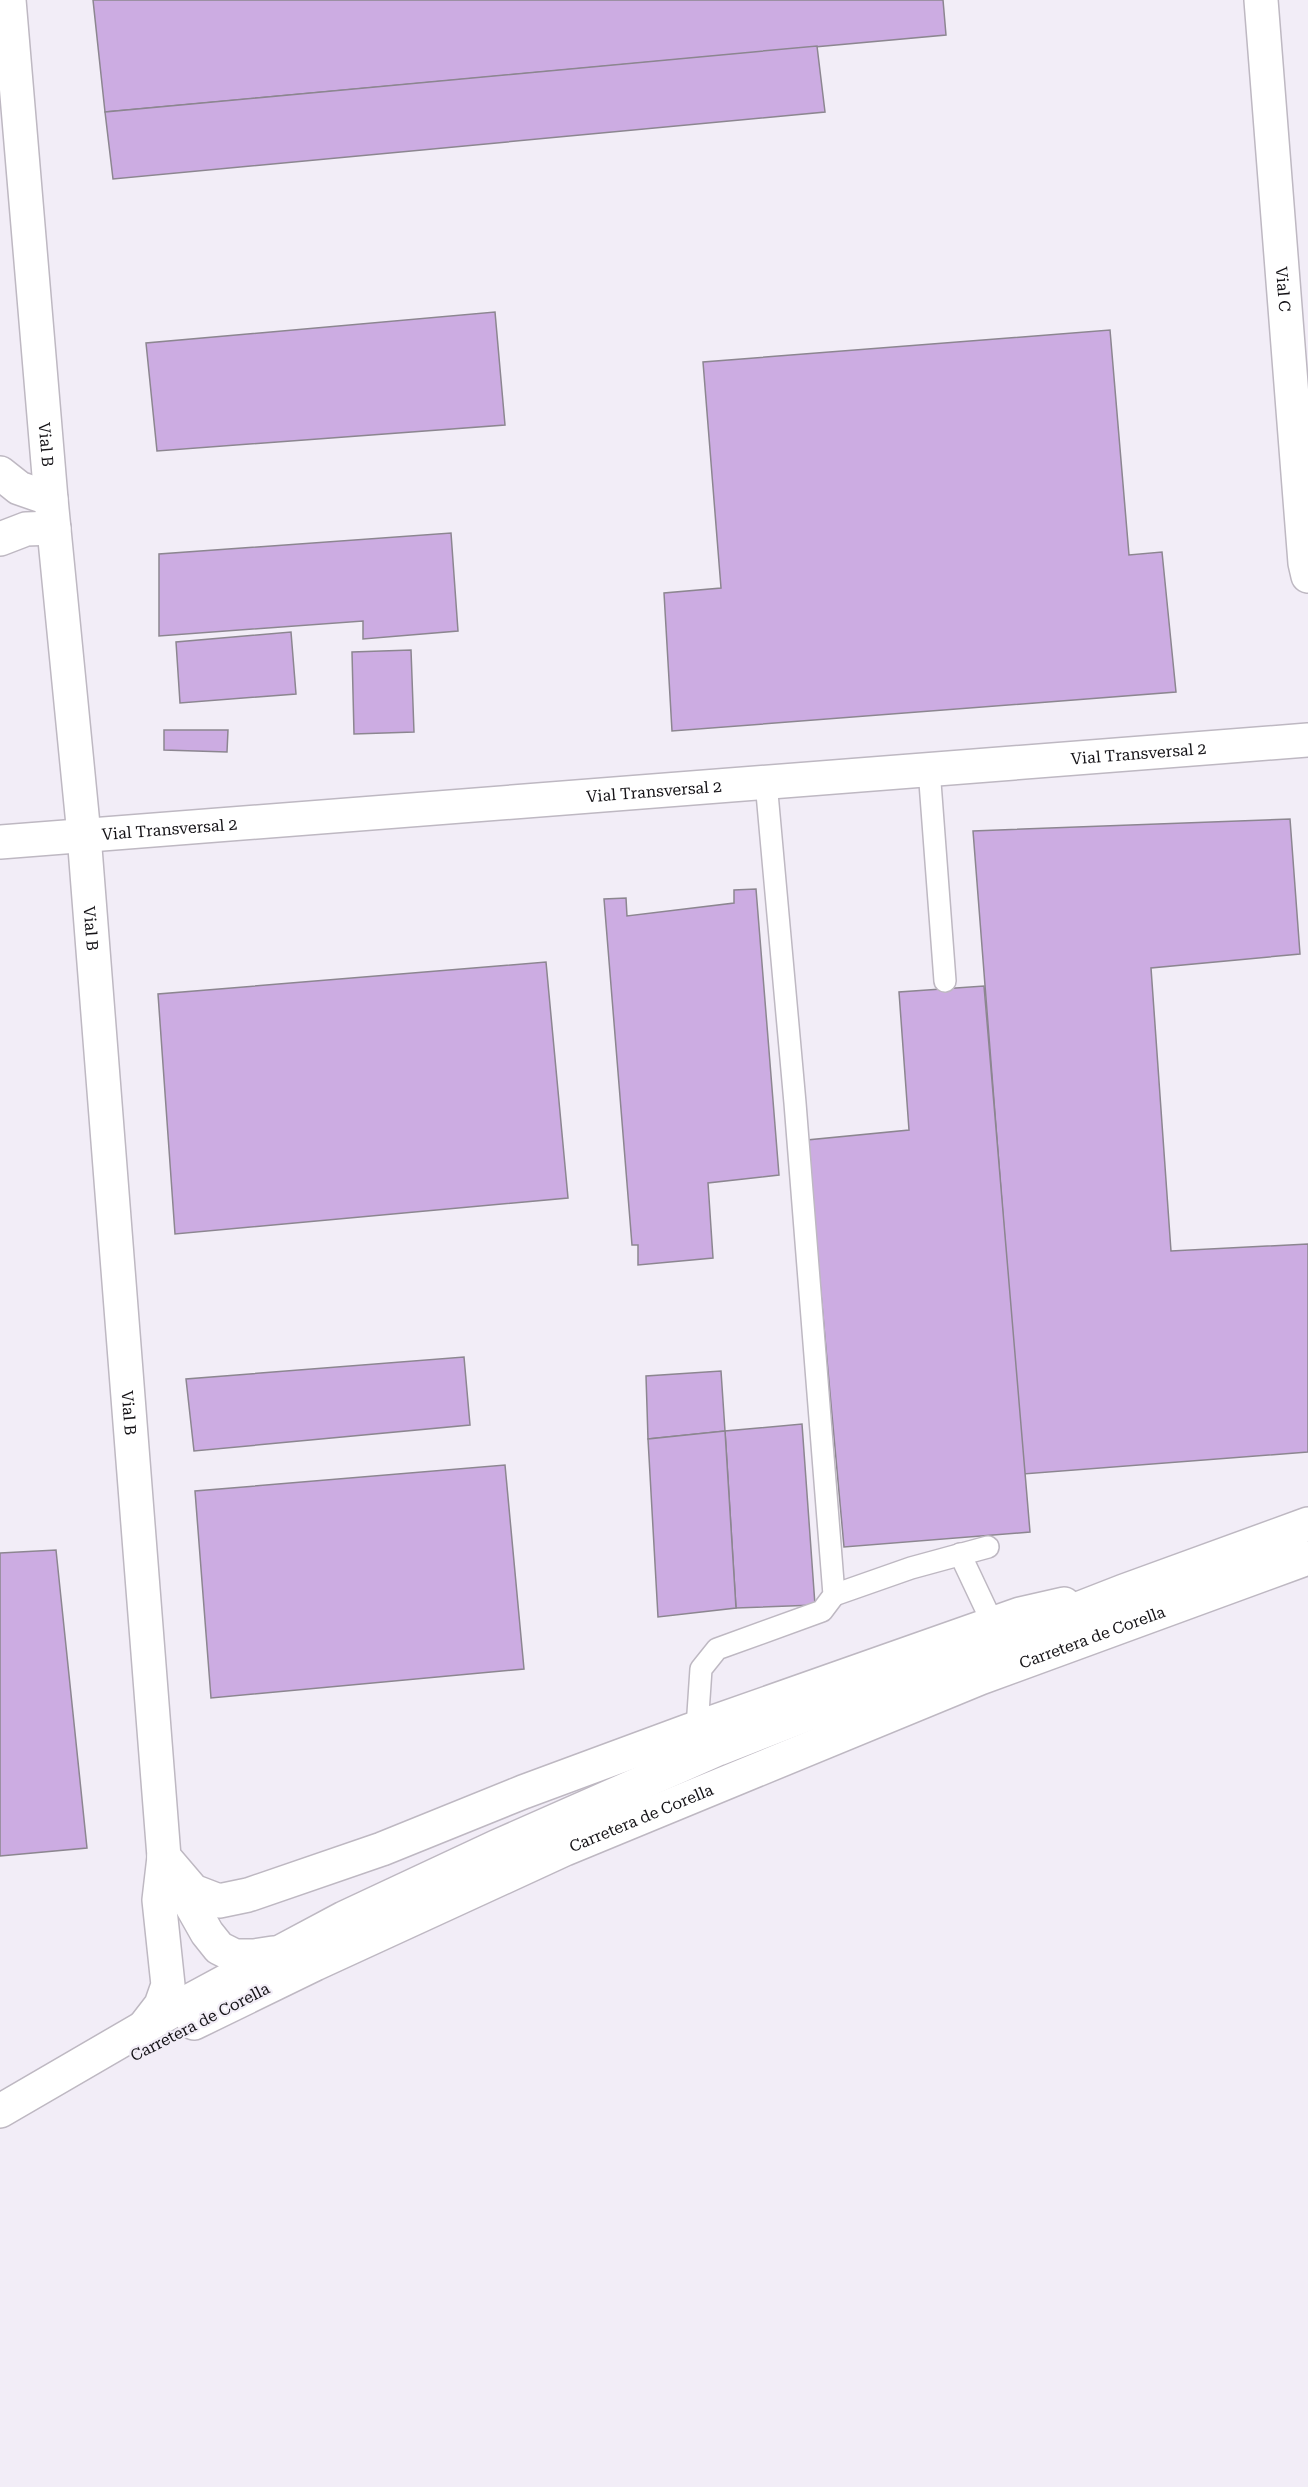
<svg xmlns="http://www.w3.org/2000/svg" width="1308" height="2487" font-family="'Roboto Serif',serif">
<rect width="100%" height="100%" fill="#f2edf7"/>
<g fill="#ccace2" stroke="#8c8690" stroke-width="1.5">
<polygon points="93,0 943,0 946,35 105,112"/>
<polygon points="817,46 825,112 113,179 105,112"/>
<polygon points="495,312 505,425 157,451 146,343"/>
<polygon points="1110,330 1129,555 1162,552 1176,692 672,731 664,593 721,588 703,362"/>
<polygon points="451,533 458,631 363,639 363,621 159,636 159,554"/>
<polygon points="291,632 296,694 180,703 176,642"/>
<polygon points="411,650 414,732 354,734 352,652"/>
<polygon points="164,730 228,730 227,752 164,750"/>
<polygon points="1290,819 1300,954 1151,968 1171,1251 1308,1244 1308,1452 1023,1474 973,831"/>
<polygon points="756,889 779,1175 708,1183 713,1258 638,1265 638,1245 632,1245 604,899 626,898 627,916 734,903 734,890"/>
<polygon points="546,962 568,1198 175,1234 158,994"/>
<polygon points="984,986 1030,1532 844,1547 807,1140 909,1130 899,992"/>
<polygon points="464,1357 470,1425 194,1451 186,1379"/>
<polygon points="721,1371 725,1431 648,1439 646,1376"/>
<polygon points="802,1424 815,1605 736,1608 725,1431"/>
<polygon points="725,1431 736,1608 658,1617 648,1439"/>
<polygon points="505,1465 524,1669 211,1698 195,1491"/>
<polygon points="56,1550 87,1848 0,1856 0,1553"/>
</g>
<g fill="none" stroke-linecap="round" stroke-linejoin="round">
<g stroke="#beb8c2" stroke-width="24">
<g id="service">
<polyline points="929,769 945,981"/>
<polyline points="960,1554 993,1624"/>
<polyline points="834,1595 911,1568 988,1547"/>
<polyline points="697,1728 701,1669 717,1649 822,1611 834,1595 795,1103 766,782"/>
</g>
</g>
<g stroke="#beb8c2" stroke-width="36">
<g id="minor">
<path id="s1" d="M 9,0 L 51,499 L 84,835 L 164,1857 L 193,1891 L 219,1901 L 248,1895 L 382,1849 L 523,1792 L 688,1731 L 1020,1614 L 1064,1604"/>
<path id="s2" d="M 1261,0 L 1305,563 L 1308,576"/>
<polyline points="0,473 19,488 51,499"/>
<polyline points="0,539 26,529 54,528"/>
<path id="s3" d="M 0,842 L 1308,740"/>
</g>
</g>
<g stroke="#beb8c2" stroke-width="36">
<g id="secondary">
<polyline points="164,1857 207,1933 219,1948 235,1956 254,1956 273,1953"/>
<path id="s4" d="M 194,2023 L 315,1964 L 565,1849 L 980,1678 L 1308,1558"/>
<polyline points="144,2027 161,2005 168,1985 159,1900 164,1857"/>
<polyline points="0,2111 191,2000 282,1951 344,1918 498,1846 718,1749 1124,1591 1308,1524"/>
</g>
</g>
<use href="#service" stroke="#fff" stroke-width="21"/>
<use href="#minor" stroke="#fff" stroke-width="33"/>
<use href="#secondary" stroke="#fff" stroke-width="33"/>
</g>
<g text-anchor="middle" dominant-baseline="central" stroke-width="4.5" stroke-linejoin="round" paint-order="stroke">
<g font-size="16" fill="#141216" stroke="#f2edf7">
<text stroke="none"><textPath href="#s2" startOffset="290">Vial C</textPath></text>
<text stroke="none"><textPath href="#s1" startOffset="446">Vial B</textPath></text>
<text stroke="none"><textPath href="#s3" startOffset="1142">Vial Transversal 2</textPath></text>
<text stroke="none"><textPath href="#s3" startOffset="656">Vial Transversal 2</textPath></text>
<text stroke="none"><textPath href="#s3" startOffset="170">Vial Transversal 2</textPath></text>
<text stroke="none"><textPath href="#s1" startOffset="932">Vial B</textPath></text>
<text stroke="none"><textPath href="#s1" startOffset="1418">Vial B</textPath></text>
<text stroke="none"><textPath href="#s4" startOffset="978">Carretera de Corella</textPath></text>
<text stroke="none"><textPath href="#s4" startOffset="492">Carretera de Corella</textPath></text>
<text transform="translate(200 2022) rotate(-27)">Carretera de Corella</text>
</g>
</g>
</svg>
